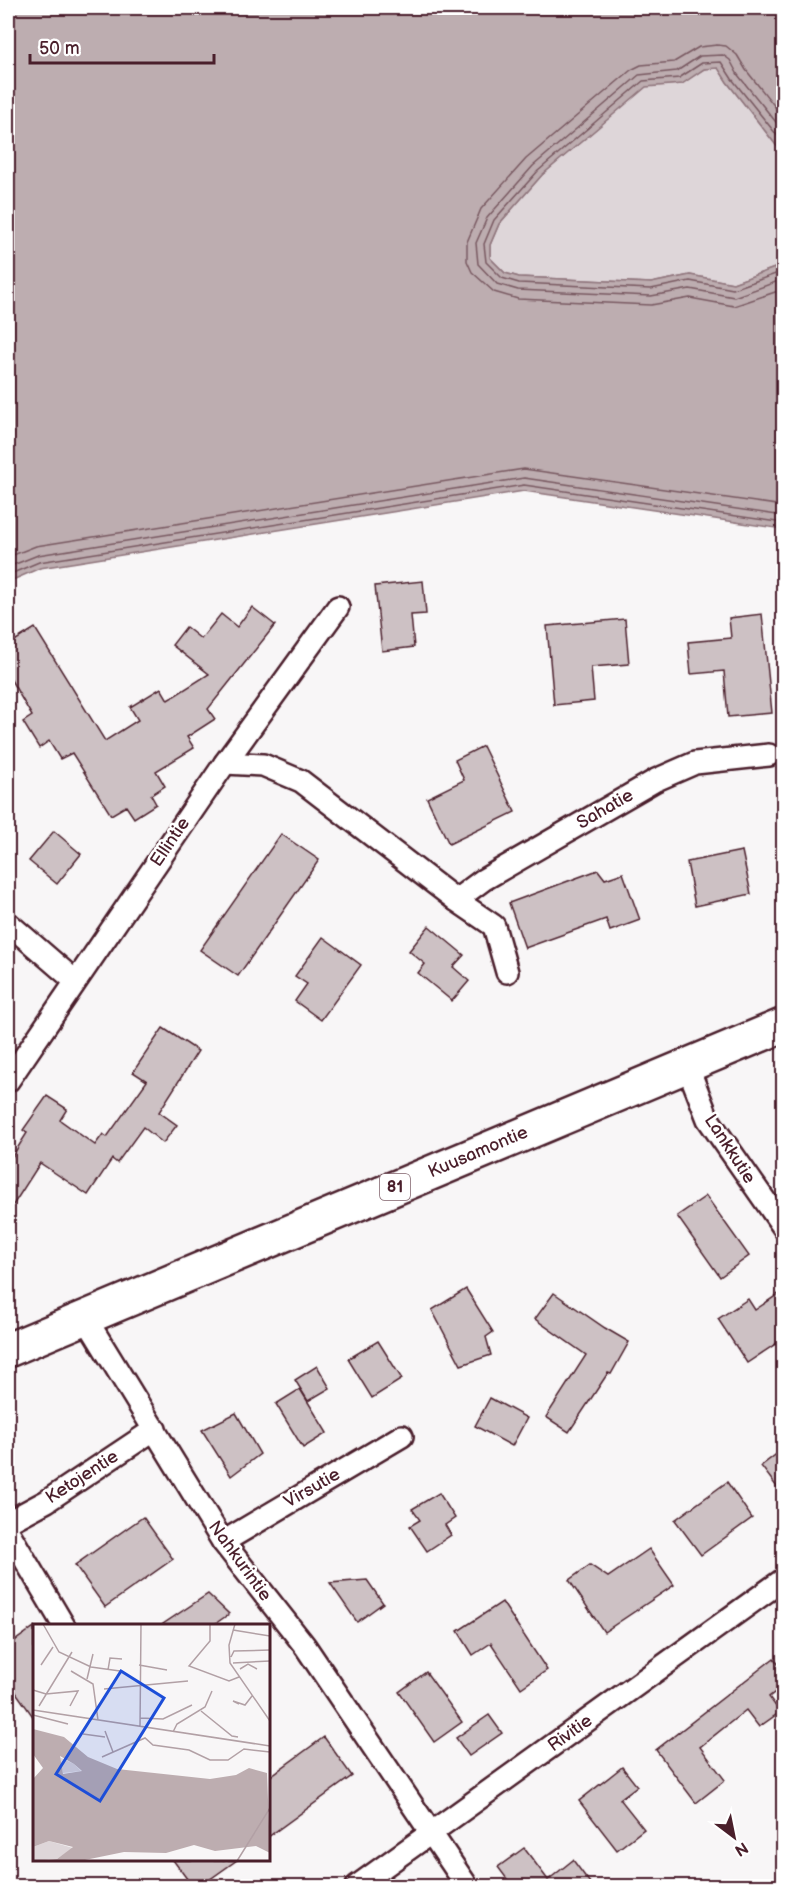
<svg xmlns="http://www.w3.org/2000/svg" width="791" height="1894" font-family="'Balsamiq Sans',sans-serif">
<rect width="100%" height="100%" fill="#f8f6f7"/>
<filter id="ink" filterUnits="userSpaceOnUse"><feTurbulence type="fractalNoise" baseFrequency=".0167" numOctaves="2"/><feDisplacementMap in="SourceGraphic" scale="12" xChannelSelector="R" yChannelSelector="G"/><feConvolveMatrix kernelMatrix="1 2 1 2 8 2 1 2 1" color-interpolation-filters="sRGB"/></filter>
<g filter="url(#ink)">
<polygon fill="#ded6d9" stroke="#947a82" stroke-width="1.5" points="718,67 727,82 783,154 783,265 733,283 690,275 651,283 519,277 505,273 490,258 490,245 499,224 542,175 646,86 681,84 704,69"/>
<polygon fill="#bdadb0" stroke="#8f747b" stroke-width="1.5" points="8,8 783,8 783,154 727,82 718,68 704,69 682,84 646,87 542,175 499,224 490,245 490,258 505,273 519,277 651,283 690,275 733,283 783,265 783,529 524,491 40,568 8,582"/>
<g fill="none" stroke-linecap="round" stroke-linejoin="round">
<g stroke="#785860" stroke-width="1.5">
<polyline points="784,118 746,70 737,55 726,46 717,45 699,47 674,62 641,65 631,70 526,159 481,209 467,242 467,261 472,272 494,292 518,299 651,305 690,298 734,306 784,289"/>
<polyline points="784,132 738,75 730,60 723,55 700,56 677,71 639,75 533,166 487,218 476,243 478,264 497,284 518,290 651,296 690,289 734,297 784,279"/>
<polyline points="784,144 732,79 721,62 702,63 679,78 643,81 538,171 494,220 484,244 486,262 502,278 519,283 651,289 690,281 733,289 784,271"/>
<polyline points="8,557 36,546 524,469 784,506"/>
<polyline points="8,567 38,555 524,478 784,516"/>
<polyline points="8,575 39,562 524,485 784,523"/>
</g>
</g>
<g fill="#cdc1c4" stroke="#4a1f2b" stroke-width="1.5">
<polygon points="423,581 426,614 411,615 414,647 382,651 375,586"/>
<polygon points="252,607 275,625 208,709 215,719 187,737 194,748 156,771 165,786 151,795 156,804 134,818 126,806 111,815 72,753 60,759 49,741 39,748 23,722 32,716 8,675 8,645 35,628 105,741 138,720 130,707 161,688 168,700 209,674 172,645 186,627 201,639 221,614 237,627"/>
<polygon points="762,614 772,713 728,717 724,671 691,674 688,642 731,638 729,618"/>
<polygon points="625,619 629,664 591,667 594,701 554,705 547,626"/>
<polygon points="483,746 515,812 449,844 427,798 464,780 455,760"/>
<polygon points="54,831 81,854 57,884 29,861"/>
<polygon points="281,834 319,860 238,976 200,950"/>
<polygon points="742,851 751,894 695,906 687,862"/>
<polygon points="598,870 605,879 623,873 640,920 610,931 606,919 525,948 509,903"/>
<polygon points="429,926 464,955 453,967 469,981 452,1001 418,973 425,964 409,951"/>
<polygon points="323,937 361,965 321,1020 295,1001 307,984 295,976"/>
<polygon points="163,1028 198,1051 159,1112 177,1125 163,1143 143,1127 117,1163 112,1159 88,1195 40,1163 8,1213 8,1163 27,1133 23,1130 47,1096 67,1109 60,1120 95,1145 103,1134 107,1137 147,1081 133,1072"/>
<polygon points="706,1196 749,1256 720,1277 677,1216"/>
<polygon points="466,1289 493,1332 486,1337 491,1355 461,1365 432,1310"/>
<polygon points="783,1291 783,1339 747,1363 718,1319 748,1299 755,1310"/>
<polygon points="554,1293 605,1328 629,1342 611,1374 608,1373 569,1432 546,1417 586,1355 535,1319"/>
<polygon points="378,1341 402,1379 372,1398 348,1359"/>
<polygon points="317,1366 330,1388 308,1401 295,1380"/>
<polygon points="300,1389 327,1433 303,1448 276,1404"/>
<polygon points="490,1398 527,1418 512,1446 475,1426"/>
<polygon points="236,1413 260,1454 231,1476 202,1430"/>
<polygon points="783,1449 783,1495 761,1466"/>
<polygon points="727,1482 752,1518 701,1555 675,1520"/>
<polygon points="439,1493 455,1518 445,1525 451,1535 427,1551 410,1526 420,1520 412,1509"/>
<polygon points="143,1517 173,1559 105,1607 75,1565"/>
<polygon points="649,1549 674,1585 604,1632 569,1580 590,1565 608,1577"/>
<polygon points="367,1580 383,1603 357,1622 330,1583"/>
<polygon points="208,1594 229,1614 212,1626 160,1626"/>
<polygon points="502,1602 547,1670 521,1688 491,1643 473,1655 458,1631"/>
<polygon points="34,1627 34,1718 8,1681 8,1646"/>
<polygon points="774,1658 783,1671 783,1686 769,1697 780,1712 759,1727 746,1710 700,1747 725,1780 696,1803 656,1750"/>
<polygon points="426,1672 462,1722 434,1742 399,1692"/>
<polygon points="489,1715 502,1733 469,1756 456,1738"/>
<polygon points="324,1737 352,1776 268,1837 268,1778"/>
<polygon points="622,1767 637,1786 620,1799 644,1829 617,1850 579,1801"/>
<polygon points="524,1848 548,1880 573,1860 593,1887 513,1887 498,1867"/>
<polygon points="173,1860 237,1860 199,1887 193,1887"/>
</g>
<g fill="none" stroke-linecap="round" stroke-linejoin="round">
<g stroke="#4a1f2b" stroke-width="26">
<g id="street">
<polyline points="225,763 263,765 301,781 456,900 494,926 507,972"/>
<polyline points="456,900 483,880 656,780 695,763 769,755"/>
<polyline points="8,923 75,981"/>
<polyline points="687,1065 708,1119 784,1228"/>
<polyline points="8,1081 225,763 338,607"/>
<polyline points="85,1317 223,1542 305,1646 467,1886"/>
<polyline points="8,1522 47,1501 155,1429"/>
<polyline points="8,1531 64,1626"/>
<polyline points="223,1542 402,1436"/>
<polyline points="357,1886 784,1579"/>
</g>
</g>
<g stroke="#4a1f2b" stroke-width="38">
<polyline id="primary" points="8,1350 784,1025"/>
</g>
<use href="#street" stroke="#fff" stroke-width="21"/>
<use href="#primary" stroke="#fff" stroke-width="33"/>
</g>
</g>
<g text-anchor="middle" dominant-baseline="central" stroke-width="5" stroke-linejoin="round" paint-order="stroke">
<rect fill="#fff" stroke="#80626b" stroke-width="1.5" x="380" y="1174" width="30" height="26" rx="4.5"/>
<g font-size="16" font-weight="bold" fill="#4a1f2b">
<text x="395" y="1187">81</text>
</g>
<g font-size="18" fill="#4a1f2b" stroke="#fff">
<text transform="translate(605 809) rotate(-30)">Sahatie</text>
<text transform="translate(170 842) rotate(-56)">Ellintie</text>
<text transform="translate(730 1149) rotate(57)">Lankkutie</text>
<text transform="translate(478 1152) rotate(-23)">Kuusamontie</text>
<text transform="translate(82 1477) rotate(-33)">Ketojentie</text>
<text transform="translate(312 1488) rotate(-30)">Virsutie</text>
<text transform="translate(240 1561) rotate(54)">Nahkurintie</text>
<text transform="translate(570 1733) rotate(-36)">Rivitie</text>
</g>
</g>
<g transform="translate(33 1624)">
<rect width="237" height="237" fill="#f8f6f7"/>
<path d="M 26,133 L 41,140 L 48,147 L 30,149 ZM 16,217 L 40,224 L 24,235 L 0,237 L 0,223 Z" fill="#ded6d9"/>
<path d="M 0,105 L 31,113 L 55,133 L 84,145 L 177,155 L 203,151 L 216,144 L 234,149 L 237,229 L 223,222 L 182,227 L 161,221 L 133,229 L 91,228 L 47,237 L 8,237 L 24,235 L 40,223 L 16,217 L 0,223 L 0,155 L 10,144 L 0,130 ZM 27,132 L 41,140 L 49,147 L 30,150 Z" fill="#bdadb0" fill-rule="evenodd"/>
<path fill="none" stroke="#b2a0a5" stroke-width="1.5" d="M 10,0 L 26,28 L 58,43 L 87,47M 177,0 L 177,17 L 156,42 L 196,57 L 206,53M 202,0 L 196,21 L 197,39 L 237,97M 200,6 L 237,12M 198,33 L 201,27 L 237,26M 200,39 L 237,37M 8,41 L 20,23M 106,41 L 134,46M 207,45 L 215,40 L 224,45M 75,46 L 77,34 L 89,35M 38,47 L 60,60 L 65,96M 54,55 L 60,30M 71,65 L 155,57M 0,66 L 13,70 L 45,67 L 37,82M 206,80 L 200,77 L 212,81 L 219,72M 6,82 L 39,28M 0,86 L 237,122M 168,87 L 199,112 L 205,113M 0,91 L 35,100M 107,94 L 130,95 L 159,81M 107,103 L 108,0M 72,107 L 80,128M 140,108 L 144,100 L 172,83 L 179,67M 50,110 L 72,113M 69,133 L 112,114 L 120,121 L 156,126 L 177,136 L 195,136 L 211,125 L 237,128M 204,237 L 237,184"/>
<path fill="#1d4ed8" fill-opacity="0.15" stroke="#1d4ed8" stroke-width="3" d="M 88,47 L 131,74 L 67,177 L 23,150 Z"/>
<rect width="237" height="237" fill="none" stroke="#4a1f2b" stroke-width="3"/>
</g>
<rect width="791" height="1894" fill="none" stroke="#fff" stroke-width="30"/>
<rect x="15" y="15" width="761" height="1864" fill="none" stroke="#4a1f2b" stroke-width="2" filter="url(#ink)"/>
<g transform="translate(734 1837) rotate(148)" stroke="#ffffff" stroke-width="4.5" paint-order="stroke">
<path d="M0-4.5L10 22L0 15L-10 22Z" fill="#4a1f2b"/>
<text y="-9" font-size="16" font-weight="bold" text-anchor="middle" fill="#4a1f2b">N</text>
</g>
<path d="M30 54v9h184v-9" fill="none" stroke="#4a1f2b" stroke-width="3"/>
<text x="39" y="54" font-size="18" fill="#4a1f2b" stroke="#ffffff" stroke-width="4.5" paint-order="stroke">50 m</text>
</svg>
